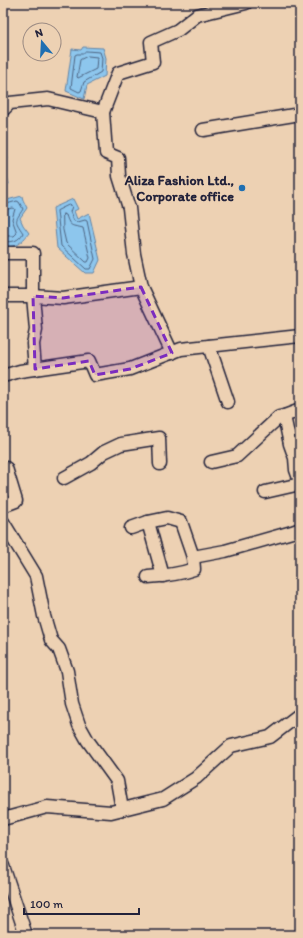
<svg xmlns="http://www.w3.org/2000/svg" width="303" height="938" font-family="Itim,sans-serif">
<rect width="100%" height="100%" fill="#edd1b3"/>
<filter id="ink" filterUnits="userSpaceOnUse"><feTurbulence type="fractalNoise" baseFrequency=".025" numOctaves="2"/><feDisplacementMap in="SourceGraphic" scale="8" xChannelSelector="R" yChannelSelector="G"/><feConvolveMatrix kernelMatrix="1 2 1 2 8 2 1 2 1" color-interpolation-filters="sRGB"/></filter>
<g filter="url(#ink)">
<g fill="#8dc6ed" stroke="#6284a6">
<polygon points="93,3 141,3 142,7 94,4"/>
<polygon points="83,47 103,48 106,58 105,76 87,85 84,99 66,91 72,49 81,50"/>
<polygon points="3,142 8,159 4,164 9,184 3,186"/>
<path d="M 22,196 L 23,200 L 27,208 L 20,218 L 23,225 L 29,233 C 22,242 14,250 3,245 L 3,212 L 4,211 L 3,201 Z"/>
<polygon points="73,199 78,209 74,211 77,219 89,213 100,260 94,273 85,273 57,248 53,208"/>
</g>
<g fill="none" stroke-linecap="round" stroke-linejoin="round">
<g stroke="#4d6482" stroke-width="1">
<polygon points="86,51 100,52 102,58 101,72 84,82 81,91 79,92 71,88 75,55 77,54 82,54"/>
<polygon points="88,56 97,57 96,69 78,78 77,77 80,60"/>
<path d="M 3,205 L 17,201 L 19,202 L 23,209 C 15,222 14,219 23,233 C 19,241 12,243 3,241"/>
<polygon points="69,205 72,206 70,212 74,221 78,222 85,220 87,221 95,259 90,269 86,269 61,246 57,211"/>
<polyline points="3,210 13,208 15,209 12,219 17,233 14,236 3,236"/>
<path d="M 63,214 L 66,215 C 70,228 72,225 83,228 L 90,258 L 88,262 L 86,262 L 66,243 L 63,230 Z"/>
</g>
<g stroke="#22223b" stroke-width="15">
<g id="minor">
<polyline points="3,110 10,103 48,99 103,112 118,73 153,62 151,42 178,30 197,15 246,3"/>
<polyline points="103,112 106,153 118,158 119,176 129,208 134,254 141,287 172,353"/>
<polyline points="203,130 300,114"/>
<polyline points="3,253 33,253 33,296 36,330 33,344 35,369"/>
<polyline points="3,296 33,296 63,298 141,287"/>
<polyline points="209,346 228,402"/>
<polyline points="3,376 20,371 89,361 95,375 130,369 181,349 300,336"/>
<polyline points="300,410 284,416 290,444 295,458 296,470 300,481"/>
<polyline points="211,462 237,456 279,417 284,416"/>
<polyline points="64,478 91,463 104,452 121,444 159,438 160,464"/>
<polyline points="265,492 300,484"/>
<polyline points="3,506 16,501 6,468"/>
<polyline points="3,522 36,576 44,616 51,640 59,649 67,671 72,704 79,725 88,741 117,781 122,809"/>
<polyline points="148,522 163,576"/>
<path d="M 131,528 L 148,522 L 167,518 L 181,522 L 193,557 L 194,569 C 180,574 163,576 148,577"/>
<polyline points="193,557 225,551 292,532 300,529"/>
<polyline points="3,819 47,807 111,812 163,799 196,778 231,746 270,737 300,714"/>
<polyline points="3,866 25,932"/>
</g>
</g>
<use href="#minor" stroke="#edd1b3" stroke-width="12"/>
</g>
</g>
<path fill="#7b2cbf" fill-opacity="0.2" stroke="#7b2cbf" stroke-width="3" stroke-dasharray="8 5" stroke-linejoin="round" d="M 141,287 L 172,353 L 130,369 L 95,375 L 89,361 L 35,369 L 33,296 L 63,298 Z"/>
<circle fill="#1f6fb2" stroke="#edd1b3" stroke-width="1.5" cx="242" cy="188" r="4"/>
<g text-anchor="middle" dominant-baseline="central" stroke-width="3" stroke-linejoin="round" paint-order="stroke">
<g font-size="14" font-weight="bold" fill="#22223b" stroke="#edd1b3" text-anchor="end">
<text x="234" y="180">Aliza Fashion Ltd.,<tspan x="234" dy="16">Corporate office</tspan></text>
</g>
</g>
<rect width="303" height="938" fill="none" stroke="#edd1b3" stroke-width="16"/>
<rect x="8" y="8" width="287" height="922" fill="none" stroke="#22223b" stroke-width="1.5" filter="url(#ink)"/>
<g transform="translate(42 42) rotate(342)"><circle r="19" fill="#edd1b3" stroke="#9c8b83"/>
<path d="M0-3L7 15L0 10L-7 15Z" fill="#1f6fb2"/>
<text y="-6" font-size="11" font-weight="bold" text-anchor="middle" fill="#22223b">N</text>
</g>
<path d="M24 908v6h115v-6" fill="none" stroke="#22223b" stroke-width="2"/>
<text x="30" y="908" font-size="12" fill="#22223b" stroke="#edd1b3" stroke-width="3" paint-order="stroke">100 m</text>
</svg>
